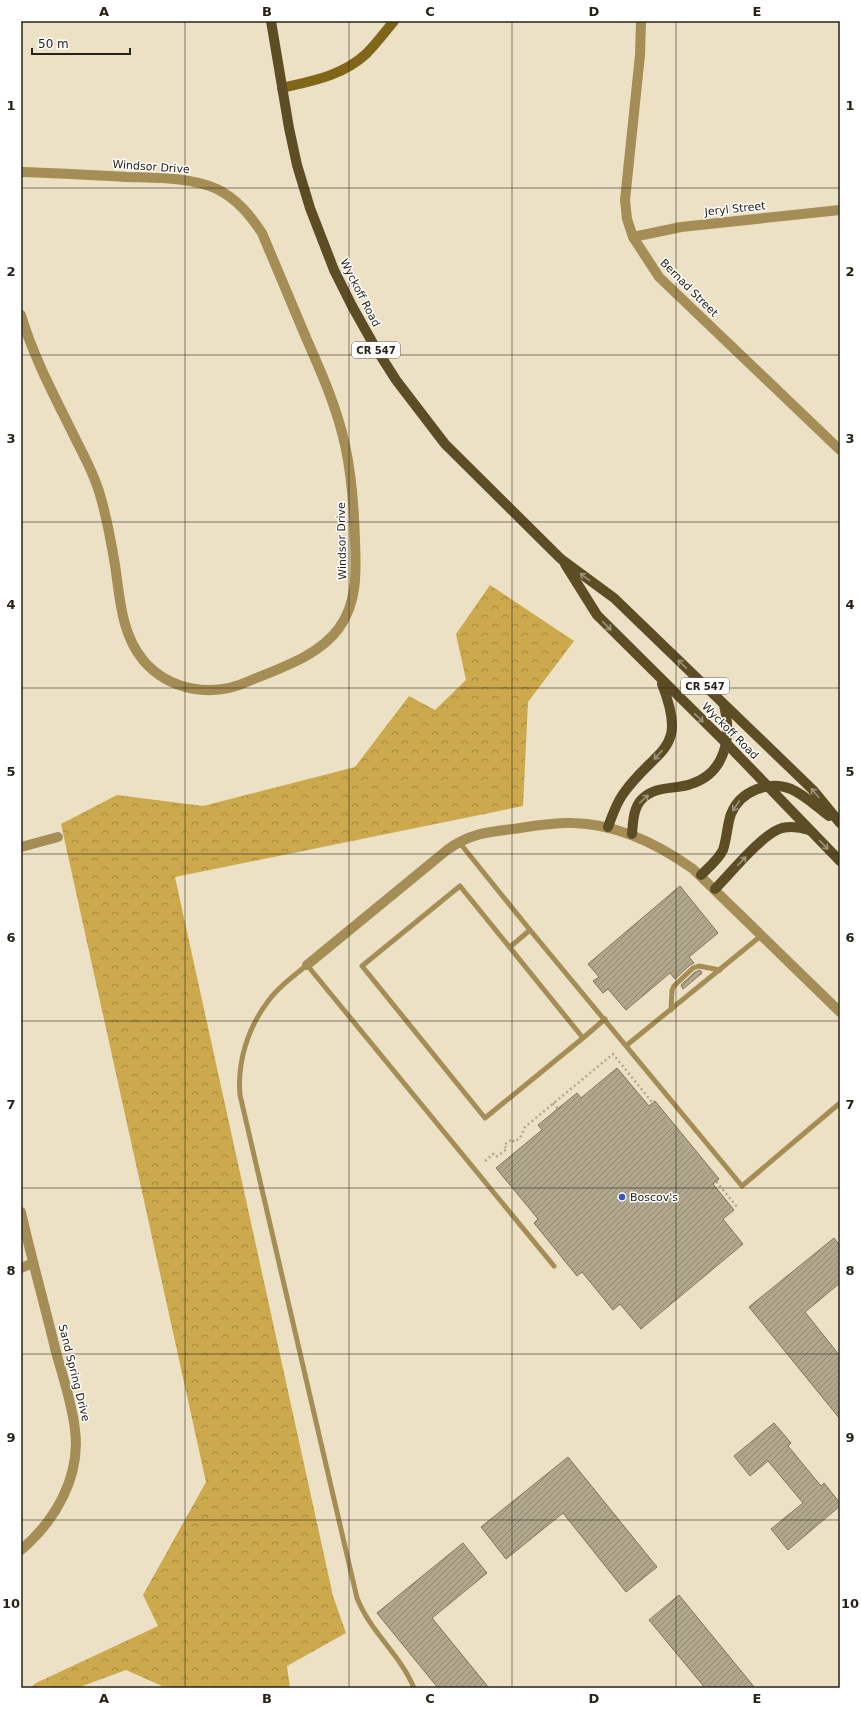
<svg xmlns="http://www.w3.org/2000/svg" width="861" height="1709" font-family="'DejaVu Sans',sans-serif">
<defs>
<pattern id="forest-crowns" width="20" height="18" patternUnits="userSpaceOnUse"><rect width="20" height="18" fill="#cba94c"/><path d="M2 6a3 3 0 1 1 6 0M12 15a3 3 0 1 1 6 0" fill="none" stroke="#a5893e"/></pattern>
<pattern id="building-hatch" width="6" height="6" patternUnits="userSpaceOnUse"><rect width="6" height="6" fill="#b1a78c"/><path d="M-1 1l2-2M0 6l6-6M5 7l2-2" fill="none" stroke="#908871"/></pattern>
</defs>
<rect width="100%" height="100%" fill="#ece1c5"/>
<polygon fill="url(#forest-crowns)" points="490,585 574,641 528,702 523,806 175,877 333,1596 346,1633 287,1666 290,1688 163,1688 162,1686 126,1670 77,1688 30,1688 36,1683 158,1626 143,1595 206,1482 61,824 117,795 203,806 355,767 409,696 435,710 466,680 456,634"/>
<g fill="url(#building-hatch)" stroke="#80765d">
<polygon points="680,886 718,933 689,957 694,963 690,965 675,979 670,973 626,1010 608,989 603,993 593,981 599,977 588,964"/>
<polygon points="700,970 702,973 683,989 681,985 695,972"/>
<polygon points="617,1068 649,1106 655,1101 719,1179 713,1184 734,1210 723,1219 743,1244 641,1329 620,1304 613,1310 582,1272 577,1276 534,1223 538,1219 496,1168 542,1130 538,1125 577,1093 581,1098"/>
<polygon points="834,1238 840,1246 840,1283 805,1312 840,1356 840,1419 749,1307"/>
<polygon points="774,1423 791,1443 788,1446 821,1486 824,1483 840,1503 840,1506 788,1550 771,1529 803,1503 768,1461 750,1476 734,1456"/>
<polygon points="568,1457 657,1567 626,1592 563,1513 506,1559 481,1527"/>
<polygon points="463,1543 487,1573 432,1618 489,1688 438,1688 377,1613"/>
<polygon points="679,1595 755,1688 705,1688 649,1620"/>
</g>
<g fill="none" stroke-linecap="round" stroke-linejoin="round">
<g stroke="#b1a891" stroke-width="2.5" stroke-dasharray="2 3" stroke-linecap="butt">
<polyline points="553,1103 558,1109"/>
<polyline points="682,1146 685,1143"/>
<polyline points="485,1161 493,1154 496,1157 507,1149 504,1145 512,1139 514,1142 520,1138 525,1127 613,1054 737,1207"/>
<polyline points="546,1236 550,1233"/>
</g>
<g stroke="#a48e55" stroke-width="5">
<polyline points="459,842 530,930 742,1186 840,1103"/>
<polyline points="510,947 530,930"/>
<polyline points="671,1010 672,990 674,986 693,968 699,966 720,970"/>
<polyline points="583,1038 460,886 362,966 485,1118 583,1038 605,1019"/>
<polyline points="627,1045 762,935"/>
<path d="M 414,1688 C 400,1654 371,1633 357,1598 L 240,1095 C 237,1062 248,1027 269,1000 C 279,986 294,976 307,965 L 554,1266"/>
</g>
<g stroke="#a48e55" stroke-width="10">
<polyline points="641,21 640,55 625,200 627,219 633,237 659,277 840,450"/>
<path d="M 21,172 C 56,173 92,175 127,177 C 156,178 190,177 217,189 C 237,199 250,215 262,233 C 277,269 292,304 307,340 C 322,374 337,408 345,445 C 352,476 354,508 355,540 C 356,570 358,602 339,628 C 319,656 280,668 249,681 C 213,698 169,691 143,660 C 121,633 120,598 115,565 C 111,541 107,518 100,495 C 95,476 85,458 76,440 C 56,399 34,359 21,315"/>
<polyline points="633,237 681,227 840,210"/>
<polyline points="21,847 58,837"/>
<path d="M 307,965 L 447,850 C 469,834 487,832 513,829 C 533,826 553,822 573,823 C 618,824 658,844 693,869 L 840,1012"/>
<path d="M 21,1212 C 31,1257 44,1302 55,1348 C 62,1375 72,1402 75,1430 C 81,1477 55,1521 21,1550"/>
<polyline points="21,1268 33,1263"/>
</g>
<path stroke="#806619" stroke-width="10" d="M 282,88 C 312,81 342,76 366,54 C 376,44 385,32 394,21"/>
<g stroke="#5c4d25" stroke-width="10">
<polyline points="271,21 289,128 297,165 310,208 334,270 352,306 375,347 396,380 445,444 561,559 614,598 813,790 840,823"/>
<polyline points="565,564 597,615 727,744 840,861"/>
<path d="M 608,827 C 612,816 616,804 623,794 C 657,746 689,753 662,684"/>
<path d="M 632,834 C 633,823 633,808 642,799 C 656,785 674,790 691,784 C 726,773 732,736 724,705"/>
<path d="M 701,875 C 708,868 718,860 723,850 C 727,838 727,825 731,814 C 740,791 769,780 791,789 C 805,795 817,807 829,816"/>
<path d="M 715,889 C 730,874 763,833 782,828 C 791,826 800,827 809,830"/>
</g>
</g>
<defs><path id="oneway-shaft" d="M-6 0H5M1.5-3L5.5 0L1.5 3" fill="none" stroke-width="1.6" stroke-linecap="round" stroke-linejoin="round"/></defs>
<g stroke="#9d947c">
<use href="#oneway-shaft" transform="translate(585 577) rotate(-144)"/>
<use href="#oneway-shaft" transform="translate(607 626) rotate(46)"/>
<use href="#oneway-shaft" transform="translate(682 664) rotate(-136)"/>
<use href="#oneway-shaft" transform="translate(699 718) rotate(44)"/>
<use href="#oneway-shaft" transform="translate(658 755) rotate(133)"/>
<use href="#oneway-shaft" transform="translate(815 793) rotate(-130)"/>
<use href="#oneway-shaft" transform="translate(644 799) rotate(-42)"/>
<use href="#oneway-shaft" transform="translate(736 806) rotate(124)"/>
<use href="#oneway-shaft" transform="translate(824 845) rotate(46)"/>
<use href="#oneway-shaft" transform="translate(742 861) rotate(-46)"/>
</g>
<path fill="none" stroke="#262217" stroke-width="1" stroke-opacity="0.55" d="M 185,21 L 185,1688M 349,21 L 349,1688M 512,21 L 512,1688M 676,21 L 676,1688M 21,188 L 840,188M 21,355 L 840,355M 21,522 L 840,522M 21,688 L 840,688M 21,854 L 840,854M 21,1021 L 840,1021M 21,1188 L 840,1188M 21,1354 L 840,1354M 21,1520 L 840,1520"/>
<circle fill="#3953c5" stroke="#fff" stroke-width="1.5" cx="622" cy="1197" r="4"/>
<g text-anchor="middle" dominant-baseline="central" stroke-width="3" stroke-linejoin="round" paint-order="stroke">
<g fill="#fff" stroke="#67645d" stroke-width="1">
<rect x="352" y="342" width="48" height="16" rx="3"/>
<rect x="681" y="678" width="48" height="16" rx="3"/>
</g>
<g font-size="10" font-weight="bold" fill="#262217">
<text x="376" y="350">CR 547</text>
<text x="705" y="686">CR 547</text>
</g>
<g font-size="11" fill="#262217" stroke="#fff">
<text transform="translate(151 167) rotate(4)">Windsor Drive</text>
<text transform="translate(735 209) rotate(-6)">Jeryl Street</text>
<text transform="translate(689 288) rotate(45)">Bernad Street</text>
<text transform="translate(360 293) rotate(63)">Wyckoff Road</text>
<text transform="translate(342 541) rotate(-91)">Windsor Drive</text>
<text transform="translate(730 731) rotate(45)">Wyckoff Road</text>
<text transform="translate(74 1373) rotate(76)">Sand Spring Drive</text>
</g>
<g font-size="11" fill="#262217" stroke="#fff" text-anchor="start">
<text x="630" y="1197">Boscov's</text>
</g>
</g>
<rect width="861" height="1709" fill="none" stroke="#ffffff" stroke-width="44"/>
<path d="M32 48v6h98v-6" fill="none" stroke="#262217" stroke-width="2"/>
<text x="38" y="48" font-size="12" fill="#262217" stroke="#ffffff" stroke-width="3" paint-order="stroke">50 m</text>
<rect x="22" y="22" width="817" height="1665" fill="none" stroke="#262217" stroke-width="1.5"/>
<g font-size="13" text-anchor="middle" font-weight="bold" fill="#262217">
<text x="104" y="16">A</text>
<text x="267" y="16">B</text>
<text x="430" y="16">C</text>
<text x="594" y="16">D</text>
<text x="757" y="16">E</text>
<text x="11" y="110">1</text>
<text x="850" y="110">1</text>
<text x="11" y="276">2</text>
<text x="850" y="276">2</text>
<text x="11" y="443">3</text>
<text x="850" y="443">3</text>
<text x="11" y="609">4</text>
<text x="850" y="609">4</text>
<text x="11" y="776">5</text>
<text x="850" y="776">5</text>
<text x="11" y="942">6</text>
<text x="850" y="942">6</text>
<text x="11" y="1109">7</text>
<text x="850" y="1109">7</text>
<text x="11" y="1275">8</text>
<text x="850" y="1275">8</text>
<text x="11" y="1442">9</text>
<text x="850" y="1442">9</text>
<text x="11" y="1608">10</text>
<text x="850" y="1608">10</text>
<text x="104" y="1703">A</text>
<text x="267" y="1703">B</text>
<text x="430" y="1703">C</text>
<text x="594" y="1703">D</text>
<text x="757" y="1703">E</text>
</g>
</svg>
